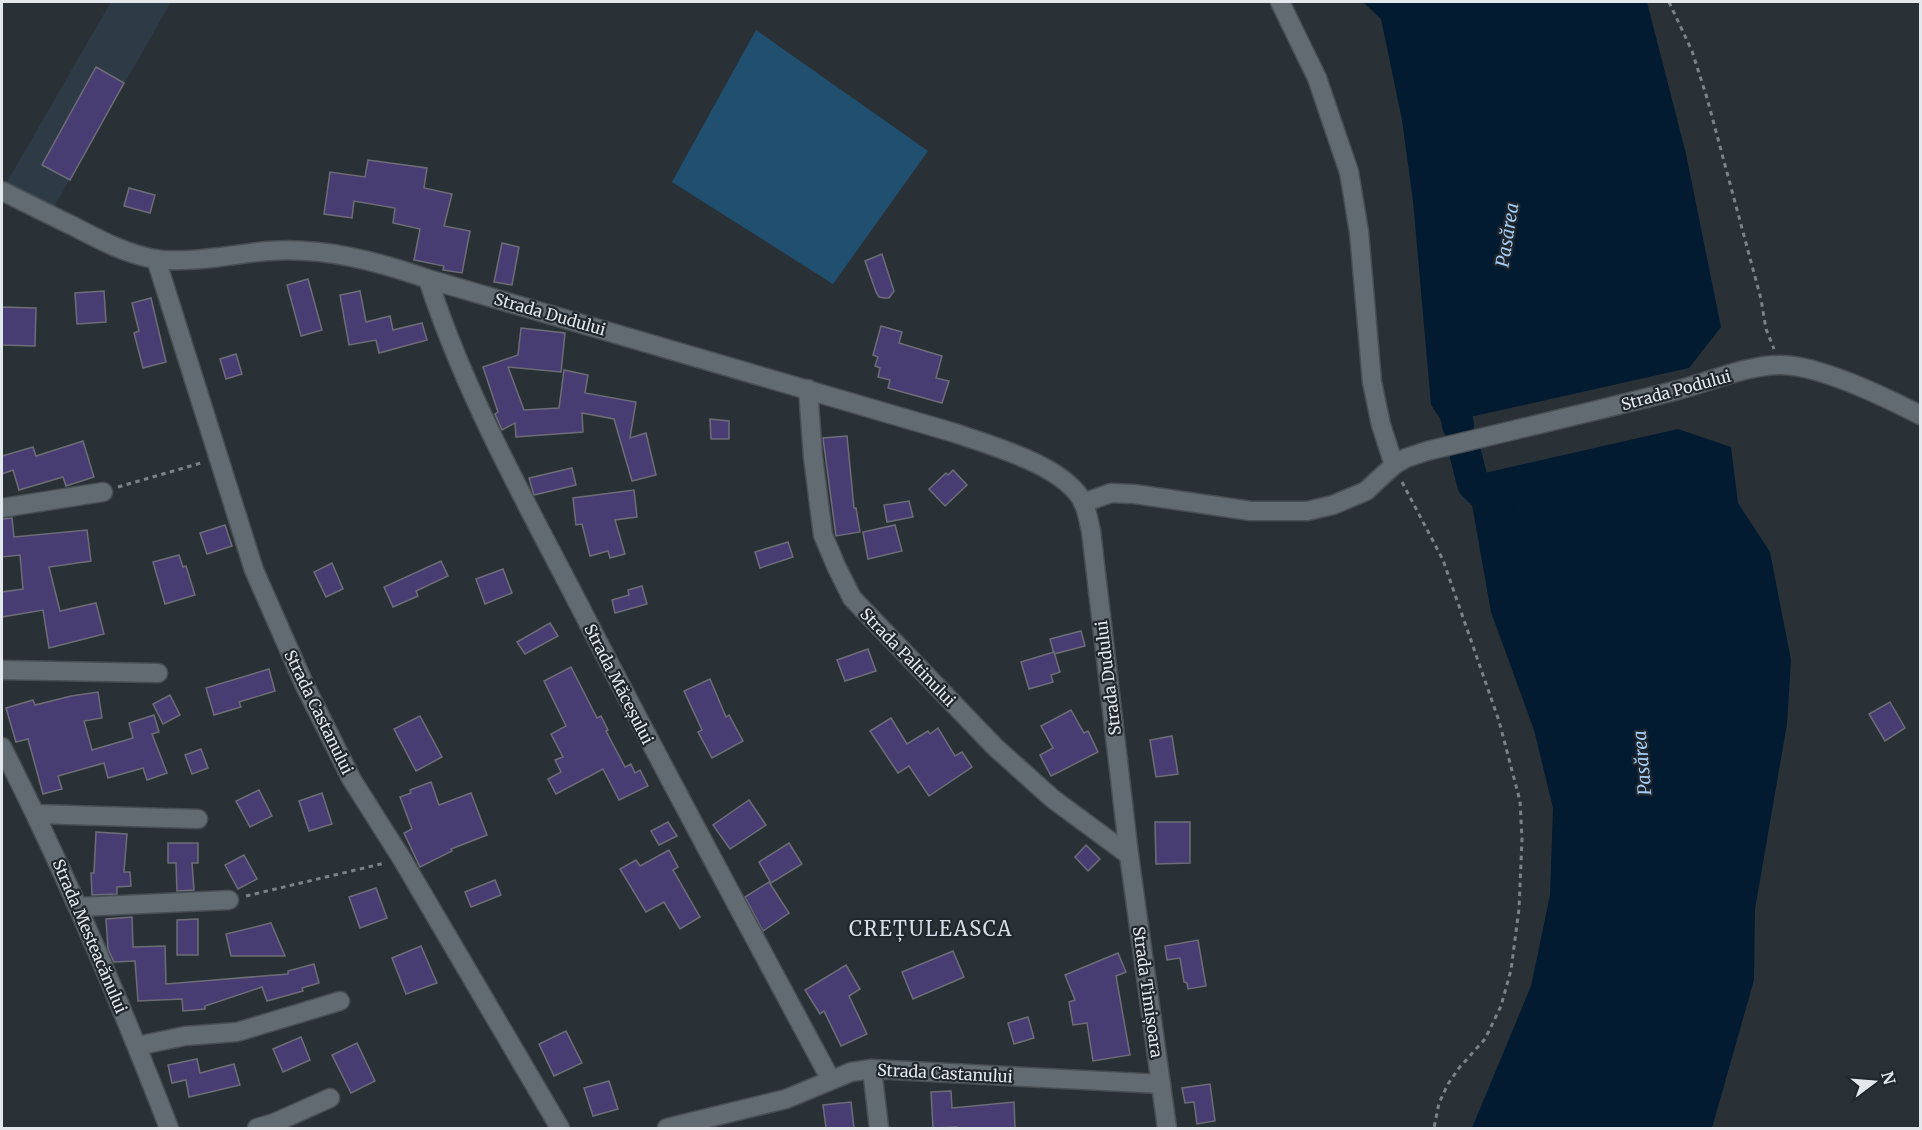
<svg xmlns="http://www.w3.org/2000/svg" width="1922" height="1130" font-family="Merriweather,serif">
<rect width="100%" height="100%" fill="#293137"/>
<polygon fill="#2e3b46" points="111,2 171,2 54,207 7,182"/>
<polygon fill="#214f70" points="756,30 928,151 833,284 672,182"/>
<g fill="#031b31">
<polygon points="1363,2 1647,2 1686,154 1721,327 1689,368 1443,423 1431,405 1413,201 1402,120 1381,19"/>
<polygon points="1678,429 1731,447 1738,503 1770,552 1791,660 1787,724 1755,909 1754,980 1712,1128 1472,1128 1531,986 1550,895 1553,808 1534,730 1491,612 1467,477"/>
</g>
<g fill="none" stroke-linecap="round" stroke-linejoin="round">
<g stroke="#031b31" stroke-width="32">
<polyline points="1458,425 1456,416 1466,378"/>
<polyline points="1466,456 1473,484 1497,508"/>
</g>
</g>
<g fill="#473d73" stroke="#6e6d77" stroke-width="1.5">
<polygon points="96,67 124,83 70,180 42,165"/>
<polygon points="368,160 427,168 424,188 452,194 444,226 470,231 462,273 443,270 444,266 414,260 420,229 393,223 395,208 354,201 352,218 324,214 330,172 365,177"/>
<polygon points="129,188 155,195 150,213 124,206"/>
<polygon points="502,243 519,247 512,285 494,282"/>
<polygon points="882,254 894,291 889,298 884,298 879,297 876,292 865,261"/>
<polygon points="308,279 322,330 301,336 287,285"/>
<polygon points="104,291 106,322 77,324 75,293"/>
<polygon points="360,291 366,322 390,316 393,330 422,323 427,340 379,353 376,340 349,345 340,295"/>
<polygon points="151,298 166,362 143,368 134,333 139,331 132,303"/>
<polygon points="2,307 36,308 35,346 2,345"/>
<polygon points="881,326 902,332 899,343 942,356 936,378 949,381 942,403 888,388 890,380 878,377 880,368 875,366 878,357 873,355"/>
<polygon points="521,328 565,333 561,372 508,367 524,410 559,408 564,370 588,375 585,393 636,402 630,438 646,433 656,475 632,481 614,419 582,413 583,432 516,437 515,423 502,430 495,414 498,412 483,367 518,355"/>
<polygon points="236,354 242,374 226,379 220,359"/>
<polygon points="710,419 729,421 729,439 711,439"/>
<polygon points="847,436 854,508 856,508 860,532 836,536 823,438"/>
<polygon points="83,441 94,477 66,486 63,477 19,490 13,470 2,474 2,456 33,447 36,456"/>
<polygon points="572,468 576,485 534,495 529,478"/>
<polygon points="953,470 967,485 945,506 929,489 946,473 948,475"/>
<polygon points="634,490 637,517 615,520 625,554 610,558 608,551 590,556 582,524 576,525 573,498"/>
<polygon points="909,501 913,517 887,522 884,505"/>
<polygon points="12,518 14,537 87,530 91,561 49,567 60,611 96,603 104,634 49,648 43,610 2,617 2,592 23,589 20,555 2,557 2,519"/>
<polygon points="225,525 232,546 207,554 200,533"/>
<polygon points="895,525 902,551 868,559 863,532"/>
<polygon points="788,542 793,557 760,568 755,552"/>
<polygon points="179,555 183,567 186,566 195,595 165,604 153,562"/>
<polygon points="441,561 448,576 416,591 418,596 393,607 384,587"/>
<polygon points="332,563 343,589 326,597 314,572"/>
<polygon points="503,569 512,593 485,604 476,579"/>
<polygon points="642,586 647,604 615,613 612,600 629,595 628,590"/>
<polygon points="550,623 558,636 525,654 517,642"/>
<polygon points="1081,631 1085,646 1054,654 1050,639"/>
<polygon points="868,649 876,671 845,681 837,660"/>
<polygon points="1054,652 1060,672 1051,675 1053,682 1029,689 1021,662"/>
<polygon points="571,667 597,718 601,716 608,730 606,731 625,767 631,764 635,773 640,770 648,786 619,800 603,769 556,794 548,779 561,772 555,760 563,757 551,734 566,726 544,681"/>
<polygon points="269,669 275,691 239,702 241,707 214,715 206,688"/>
<polygon points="710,679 726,717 729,715 743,741 712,758 698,732 702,730 684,691"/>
<polygon points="98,692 102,718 84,721 92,750 133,738 129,723 154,715 159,732 152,734 167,773 147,780 143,768 108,778 104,763 58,776 62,789 43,794 28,739 16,742 6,708 33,700 35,705 71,696"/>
<polygon points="170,695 180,715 163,724 153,704"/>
<polygon points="1890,702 1905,728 1885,741 1869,714"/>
<polygon points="1071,710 1084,733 1088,731 1098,752 1051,776 1040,755 1053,748 1041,726"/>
<polygon points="420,716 442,757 416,771 394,729"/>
<polygon points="891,718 907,744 928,731 930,734 938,728 955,756 962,752 972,767 929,796 909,766 898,773 870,731"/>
<polygon points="1172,736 1178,774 1156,777 1150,740"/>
<polygon points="201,749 208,768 192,774 185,755"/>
<polygon points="431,782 439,805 471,793 487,835 451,849 452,851 420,867 404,833 412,829 400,797 411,793 410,790"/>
<polygon points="259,790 272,816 250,827 236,801"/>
<polygon points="322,793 332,824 309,831 299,801"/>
<polygon points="749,800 766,825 730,849 713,825"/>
<polygon points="668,822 677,836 659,845 651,831"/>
<polygon points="1155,822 1190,822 1190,863 1156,864"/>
<polygon points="96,832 127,834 124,872 130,872 131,886 117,887 117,894 92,895 91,873 94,873"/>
<polygon points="168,843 198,843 198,863 192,863 194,890 177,891 176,863 168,863"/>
<polygon points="789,843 802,864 771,883 759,862"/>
<polygon points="1086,845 1100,859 1088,871 1075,857"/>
<polygon points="669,850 678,867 673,870 700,917 680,929 664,902 646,912 620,869 636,860 640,866"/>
<polygon points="244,855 257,879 238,889 225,865"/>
<polygon points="495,880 501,895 471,907 465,892"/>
<polygon points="769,882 789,913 763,931 745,897"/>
<polygon points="376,888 387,918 360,928 349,897"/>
<polygon points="132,917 133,947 165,946 166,984 288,974 288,971 314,964 319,983 302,988 303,991 267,1001 262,987 205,1006 205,1009 183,1011 182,999 138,1001 135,961 114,962 108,949 106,919"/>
<polygon points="198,919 198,955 177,955 177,920"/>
<polygon points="271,923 285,956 231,956 226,934"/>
<polygon points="1198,940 1206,986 1188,989 1187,983 1184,982 1180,958 1167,960 1165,946"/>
<polygon points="421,946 437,983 406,994 392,958"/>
<polygon points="953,951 964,977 913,999 902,972"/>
<polygon points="1118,953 1126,972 1116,976 1130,1055 1093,1061 1087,1023 1073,1025 1069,1002 1075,1000 1065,975"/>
<polygon points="846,965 860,989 849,996 867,1034 841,1046 824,1011 820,1014 805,990"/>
<polygon points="1028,1017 1034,1038 1014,1044 1008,1023"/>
<polygon points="566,1031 582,1063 554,1076 539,1044"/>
<polygon points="301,1037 310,1060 283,1072 273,1049"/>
<polygon points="357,1043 375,1081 351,1093 332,1055"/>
<polygon points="197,1059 200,1073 234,1064 240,1085 189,1097 186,1080 172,1083 168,1065"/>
<polygon points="609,1081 618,1109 593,1116 584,1088"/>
<polygon points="1210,1084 1215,1121 1197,1124 1194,1102 1185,1103 1182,1088"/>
<polygon points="951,1091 952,1108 1014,1102 1015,1128 957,1128 957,1127 933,1128 931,1092"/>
<polygon points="851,1102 854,1128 826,1128 823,1105"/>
</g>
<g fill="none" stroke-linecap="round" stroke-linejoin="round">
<g stroke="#484f54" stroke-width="21">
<g id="minor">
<polyline points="1280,2 1317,78 1349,172 1359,232 1372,382 1381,425 1394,465"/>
<path d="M 2,191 C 26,203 50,215 75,227 C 100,240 126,254 155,259 C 188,264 234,254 268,251 C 324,247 376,261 428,279 L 955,433 C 992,446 1067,466 1084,504 C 1087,512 1089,522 1091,531 L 1129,855 L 1167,1128"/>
<polyline points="156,259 254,570 305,686 352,780 402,859 560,1128"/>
<path d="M 428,279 C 464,391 522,495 576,599 C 659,761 745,920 831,1080"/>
<polyline points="808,389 813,457 823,535 837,568 852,598 995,747 1053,799 1129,855"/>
<path d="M 1083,503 L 1111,493 L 1134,494 L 1251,511 L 1307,511 L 1333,505 L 1366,491 L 1394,465 L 1406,458 L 1427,451 C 1509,431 1592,412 1674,391 C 1707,383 1746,365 1780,365 C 1819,365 1885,397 1920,415"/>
<polyline points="2,508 103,492"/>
<polyline points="2,670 158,673"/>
<path d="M 2,747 C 65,871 119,999 169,1128"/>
<polyline points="36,814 198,819"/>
<polyline points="79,907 229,900"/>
<polyline points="137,1046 185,1036 237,1032 340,1001"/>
<polyline points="872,1069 879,1128"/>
<polyline points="257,1128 274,1123 330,1098"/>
<polyline points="667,1128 786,1099 851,1072 872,1069 1161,1084"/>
</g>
</g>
<g stroke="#7c8287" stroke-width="3" stroke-dasharray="4.5 4.5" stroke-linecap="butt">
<polyline points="1669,2 1692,51 1707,98 1761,299 1766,329 1774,349"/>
<polyline points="1402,482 1443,560 1499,721 1520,801 1522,839 1519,909 1511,970 1501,1006 1485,1039 1459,1068 1448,1084 1439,1103 1434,1128"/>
<polyline points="118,487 201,463"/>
<polyline points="246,896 385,863"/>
</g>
<use href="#minor" stroke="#636b72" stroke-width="18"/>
</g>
<g text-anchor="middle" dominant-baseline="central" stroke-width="4.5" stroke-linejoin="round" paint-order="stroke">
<g font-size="16" fill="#e3e8ec" stroke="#20272d">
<text transform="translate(550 314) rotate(16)">Strada Dudului</text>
<text transform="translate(1676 390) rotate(-15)">Strada Podului</text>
<text transform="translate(908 657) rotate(46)">Strada Paltinului</text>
<text transform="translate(1108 678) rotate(-97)">Strada Dudului</text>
<text transform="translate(619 684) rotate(63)">Strada Măceșului</text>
<text transform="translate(319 712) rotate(64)">Strada Castanului</text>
<text transform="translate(90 936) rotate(67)">Strada Mesteacănului</text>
<text transform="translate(1148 992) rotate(82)">Strada Timișoara</text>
<text transform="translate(945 1073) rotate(3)">Strada Castanului</text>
</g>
<g font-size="18" font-style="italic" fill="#a4ccf4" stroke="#20272d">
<text transform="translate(1507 235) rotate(-81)">Pasărea</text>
<text transform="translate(1642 763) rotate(-95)">Pasărea</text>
</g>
<g font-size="20" letter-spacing="1.5" fill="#d5dee6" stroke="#20272d">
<text x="931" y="928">CREȚULEASCA</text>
</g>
</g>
<rect width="1922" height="1130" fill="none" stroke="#e3e8ec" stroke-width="6"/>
<g transform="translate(1874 1082) rotate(74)" stroke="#20272d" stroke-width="4.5" paint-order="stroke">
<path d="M0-4.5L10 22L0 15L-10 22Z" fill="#e3e8ec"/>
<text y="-9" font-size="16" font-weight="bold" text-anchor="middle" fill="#e3e8ec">N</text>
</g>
</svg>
